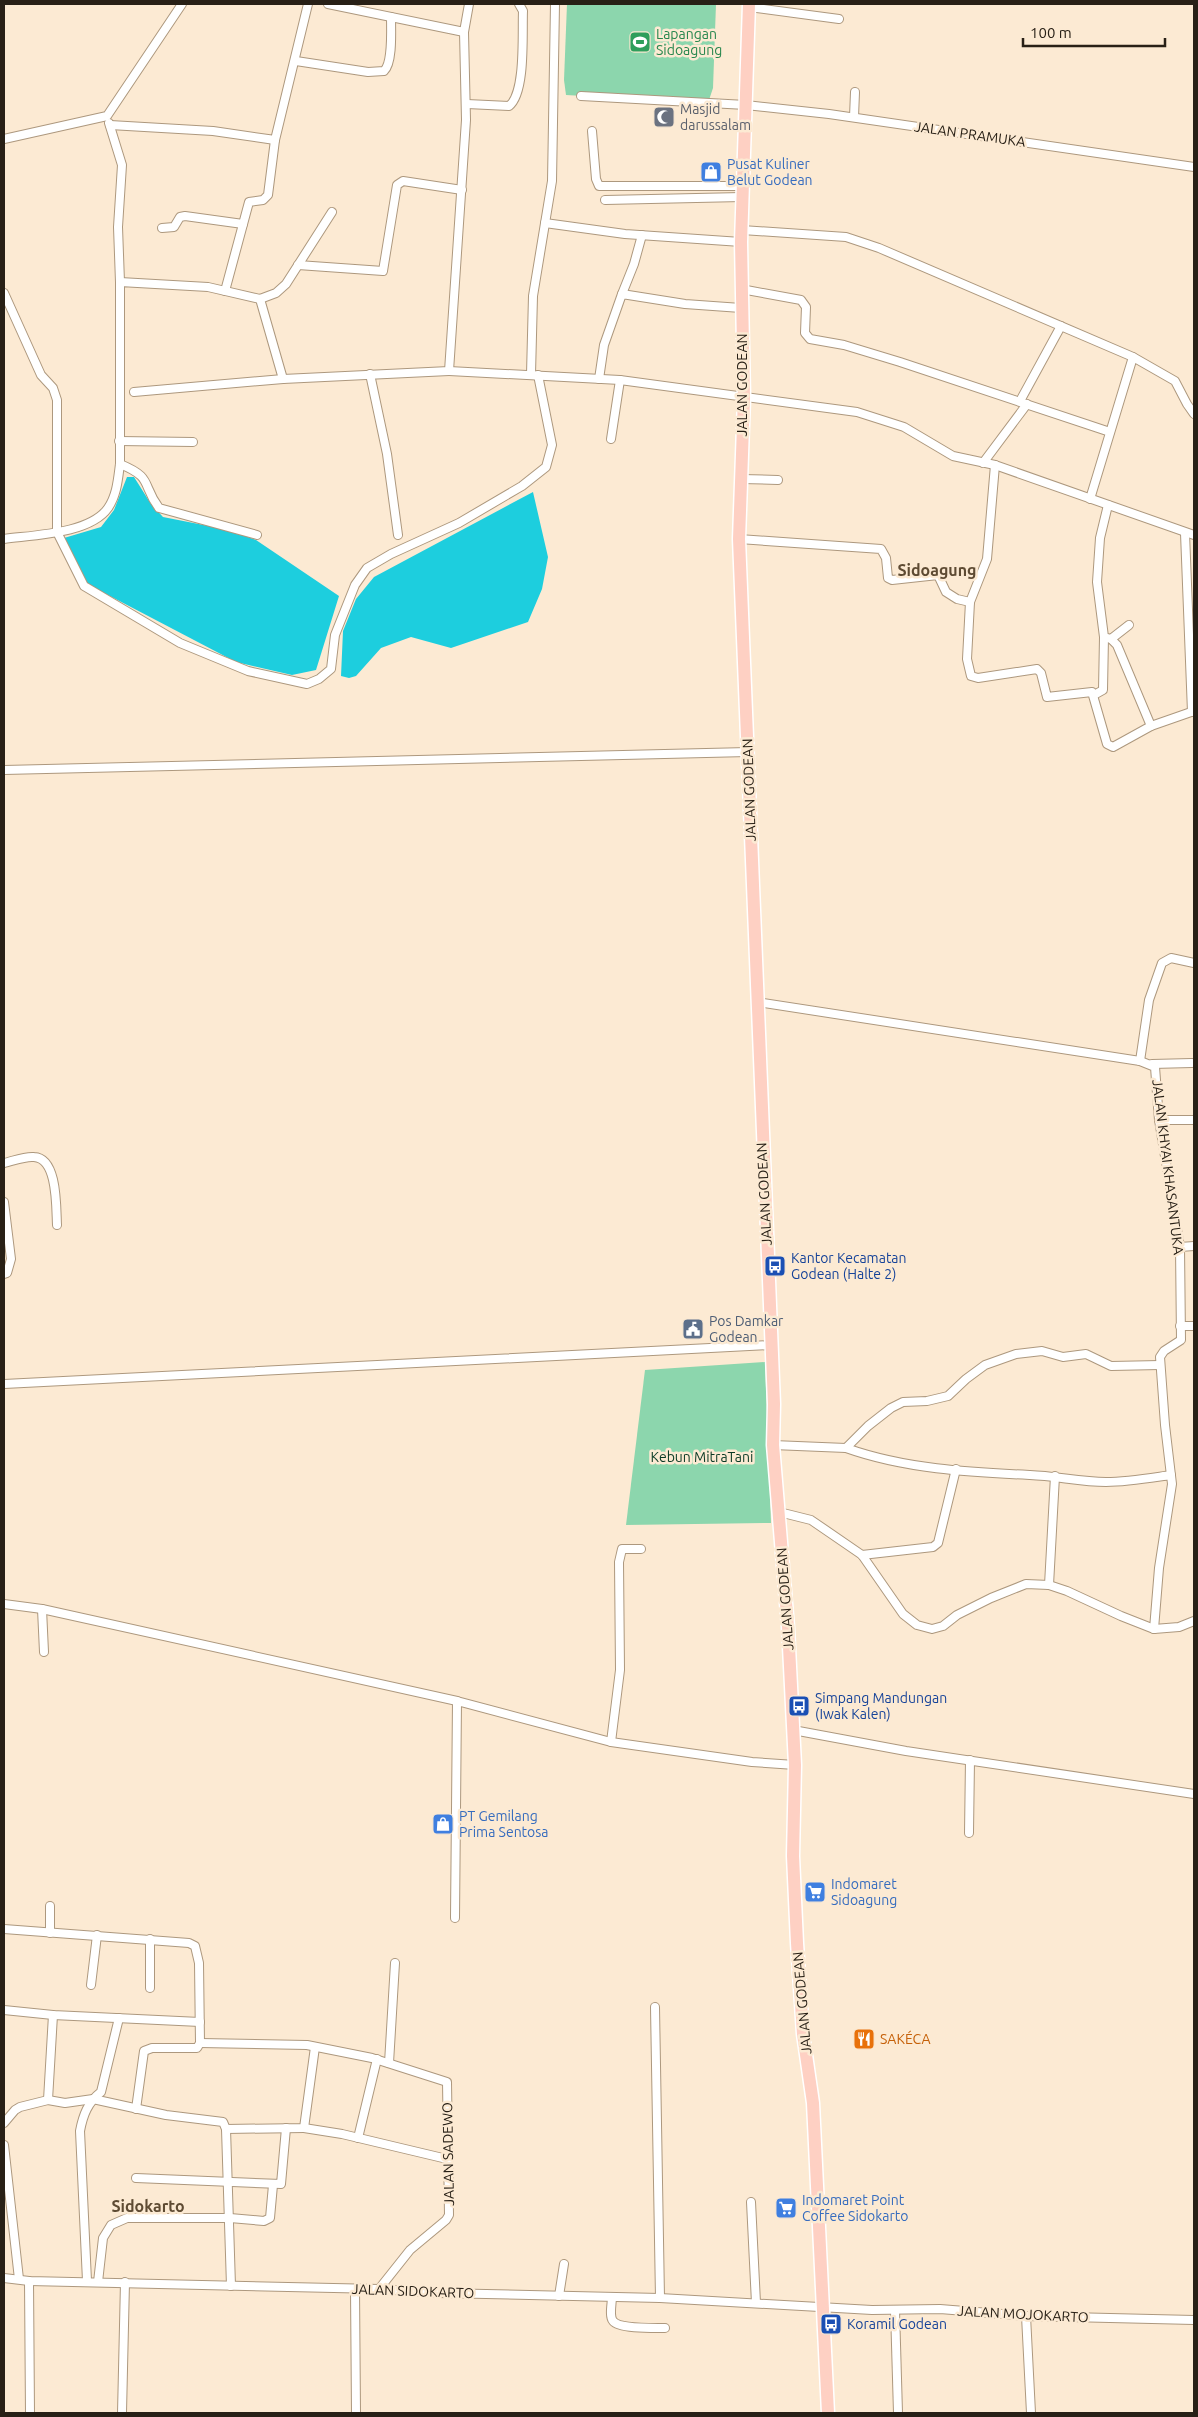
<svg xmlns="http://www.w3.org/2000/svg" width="1198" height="2417" font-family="Ubuntu,sans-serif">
<rect width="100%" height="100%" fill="#fcead3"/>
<g fill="#8cd6ad">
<polygon points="567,4 716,4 713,88 708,103 566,95 564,80"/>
<polygon points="765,1362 771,1523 626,1525 645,1370"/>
</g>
<g fill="#1dcede">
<polygon points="127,477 134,477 151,504 163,517 229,530 256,540 339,596 316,670 292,675 236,662 85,583 64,538 101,527 114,510"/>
<polygon points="533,492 548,557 542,589 528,622 451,648 411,637 381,648 356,676 349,678 341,676 343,631 356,599 374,577"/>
</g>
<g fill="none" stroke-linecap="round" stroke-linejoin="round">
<g stroke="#ad987e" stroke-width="10">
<g id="minor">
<polyline points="328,4 464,32 469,4"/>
<polyline points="749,7 839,19"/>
<path d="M 296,61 L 368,72 L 384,71 C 393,63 391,30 391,17"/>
<polyline points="581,96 746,105 829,114 1194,167"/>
<path d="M 467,104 L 509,106 C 526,93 522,33 523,11 L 519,4"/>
<polyline points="854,117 855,92"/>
<polyline points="109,123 122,165 118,227 120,282"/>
<polyline points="110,125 213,131 275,140 308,4"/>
<polyline points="592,131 596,179 599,186 743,186"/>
<polyline points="4,139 107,116 182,4"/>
<polyline points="605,200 742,197"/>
<polyline points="545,223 625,234 741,242"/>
<polyline points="162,228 174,227 180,217 185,216 243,224"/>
<polyline points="742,230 846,237 879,248 1133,357 1175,381 1187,404 1194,414"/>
<polyline points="298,265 383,271 397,185 403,181 462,190"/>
<polyline points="741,289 801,300 806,307 805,333 810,339 844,345 900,362 1110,432"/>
<polyline points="225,291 249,202 263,200 268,195 275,140"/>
<polyline points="4,293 41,375 53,388 57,400 57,532 84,586 180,643 248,671 307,684 319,679 331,669 335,635 355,585 367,568 391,554 459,523 522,486 546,467 552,445 538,375"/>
<polyline points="622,294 634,264 642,235"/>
<polyline points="260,299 283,379"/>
<polyline points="449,371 620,380 857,412 904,427 953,456 995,465 1194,535"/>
<polyline points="370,374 387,454 398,535"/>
<polyline points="531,374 533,296 552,181 555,4"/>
<polyline points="599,379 604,345 622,294 685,304 741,308"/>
<polyline points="134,392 283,379 449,371 466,120 464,32"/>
<polyline points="1020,401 1061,326"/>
<polyline points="611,439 620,380"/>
<polyline points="119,441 193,442"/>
<polyline points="983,463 1027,404"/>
<path d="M 120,464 C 154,478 141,484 159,508 L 257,535"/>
<polyline points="995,465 987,559 970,602 967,659 971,676 978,678 1037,669 1041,673 1047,697 1092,692 1107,744 1113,747 1151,726 1194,711"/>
<polyline points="741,479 778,480"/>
<polyline points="1090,499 1133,357"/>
<polyline points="1108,505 1100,538 1097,582 1104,637 1111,639 1117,645 1151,726"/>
<polyline points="1185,533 1192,712"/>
<path d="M 4,539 C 33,535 90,534 108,508 C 117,495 118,479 120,464 L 120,282 L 208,287 L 260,299 L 276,293 L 286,284 L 332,212"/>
<polyline points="739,539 881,549 886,558 888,578 892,580 938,575 946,592 957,599 970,602"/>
<polyline points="1111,639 1129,625"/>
<polyline points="1094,695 1103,690 1104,637"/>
<polyline points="4,770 748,752"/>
<polyline points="757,1002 1140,1061 1155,1067 1159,1120 1180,1247 1181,1340 1164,1351 1160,1357 1165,1425 1172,1484 1159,1568 1154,1629"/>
<polyline points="1140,1061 1149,1000 1162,963 1171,958 1194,963"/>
<polyline points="1152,1064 1192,1063"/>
<polyline points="1159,1120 1194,1120"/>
<path d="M 4,1163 C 13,1161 25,1156 34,1157 C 58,1158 56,1208 57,1225"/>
<polyline points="4,1202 11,1259 7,1273 4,1274"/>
<polyline points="1180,1247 1194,1246"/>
<polyline points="1180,1326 1194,1326"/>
<polyline points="4,1384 771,1345"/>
<polyline points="773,1445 846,1448 868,1426 891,1408 903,1402 927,1401 948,1396 966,1379 985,1365 1016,1354 1042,1351 1063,1357 1086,1354 1111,1366 1160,1365"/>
<path d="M 846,1448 C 905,1469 968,1472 1030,1475 C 1056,1476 1081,1482 1106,1482 C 1128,1482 1150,1478 1171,1475"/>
<polyline points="779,1512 811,1520 862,1555 903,1614 917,1625 932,1629 943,1626 957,1615 991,1598 1026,1584 1049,1585 1067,1591 1121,1616 1154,1629 1179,1627 1194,1621"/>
<polyline points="862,1555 933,1547 938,1543 956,1469"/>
<polyline points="1049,1585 1055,1476"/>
<polyline points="4,1604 42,1609 457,1701"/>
<polyline points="42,1609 44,1652"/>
<polyline points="793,1730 906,1751 1194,1794"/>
<polyline points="611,1742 620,1670 619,1562 622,1549 641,1549"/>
<polyline points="969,1833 970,1760"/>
<polyline points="50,1906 50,1933"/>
<polyline points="455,1918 457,1701 611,1742 752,1762 795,1765"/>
<polyline points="4,1929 189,1943 195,1946 199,1963 200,2043 197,2048 152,2048 144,2051 136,2109"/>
<polyline points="91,1985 97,1935"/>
<polyline points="150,1988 150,1939"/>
<polyline points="655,2007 660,2298"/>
<polyline points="4,2010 53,2015 200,2022"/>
<polyline points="200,2043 307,2045 372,2058 447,2082 449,2215 446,2220 410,2250 379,2289"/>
<polyline points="389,2063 395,1963"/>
<polyline points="48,2100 53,2015"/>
<polyline points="4,2123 15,2110 20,2107 48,2100 65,2103 93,2099 166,2115 223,2122 226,2129 231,2286"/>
<polyline points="304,2128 342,2134 447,2159"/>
<polyline points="226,2129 304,2128 315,2047"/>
<polyline points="358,2138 377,2059"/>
<polyline points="4,2145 19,2279"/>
<polyline points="136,2178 281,2184 286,2128"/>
<polyline points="751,2202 756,2303"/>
<polyline points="4,2278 29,2281 379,2289 438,2293 660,2298 872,2310 940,2309 1026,2316 1194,2320"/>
<polyline points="29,2281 30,2413"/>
<path d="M 87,2281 L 80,2131 C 83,2115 88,2102 101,2092 L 119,2018"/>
<polyline points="98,2282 103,2238 111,2225 127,2218 230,2218 264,2221 270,2218 273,2185"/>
<polyline points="355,2289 356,2413"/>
<polyline points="559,2296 564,2264"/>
<path d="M 612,2297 C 612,2303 609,2316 613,2321 C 619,2329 654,2328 665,2328"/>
<polyline points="895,2310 898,2413"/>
<polyline points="1026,2316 1031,2413"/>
<polyline points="122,2413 125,2282"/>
</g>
</g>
<g stroke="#fff" stroke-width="15">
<polyline id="primary" points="749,4 741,242 744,398 739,539 774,1404 773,1445 788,1627 795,1765 793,1856 797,1943 803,2034 813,2103 828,2413"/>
</g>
<use href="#minor" stroke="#fff" stroke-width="8"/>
<use href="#primary" stroke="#fed0c3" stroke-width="12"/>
</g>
<defs>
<g id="stadium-square" transform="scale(1.125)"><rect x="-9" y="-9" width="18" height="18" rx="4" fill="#2e9e5b" stroke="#fcead3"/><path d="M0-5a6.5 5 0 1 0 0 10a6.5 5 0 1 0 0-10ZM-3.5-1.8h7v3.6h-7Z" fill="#fff"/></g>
<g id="mosque-square" transform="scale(1.125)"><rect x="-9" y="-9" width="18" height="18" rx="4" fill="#6b7280" stroke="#fcead3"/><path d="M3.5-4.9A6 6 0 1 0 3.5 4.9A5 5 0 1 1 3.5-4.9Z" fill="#fff"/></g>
<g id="shop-square" transform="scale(1.125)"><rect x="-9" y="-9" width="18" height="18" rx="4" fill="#3f7fe0" stroke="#fcead3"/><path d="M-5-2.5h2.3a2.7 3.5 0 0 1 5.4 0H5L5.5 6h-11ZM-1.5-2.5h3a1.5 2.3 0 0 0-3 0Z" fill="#fff"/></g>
<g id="bus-square" transform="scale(1.125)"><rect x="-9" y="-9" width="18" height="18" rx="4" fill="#1a4fb4" stroke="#fcead3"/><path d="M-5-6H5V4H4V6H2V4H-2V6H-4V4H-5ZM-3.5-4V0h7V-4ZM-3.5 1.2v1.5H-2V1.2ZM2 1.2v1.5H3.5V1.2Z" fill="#fff"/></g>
<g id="civic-square" transform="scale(1.125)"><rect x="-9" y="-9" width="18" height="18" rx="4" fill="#5c6f8a" stroke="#fcead3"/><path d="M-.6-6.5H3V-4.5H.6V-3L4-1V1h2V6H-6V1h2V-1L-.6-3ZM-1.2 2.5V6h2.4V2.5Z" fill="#fff"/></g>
<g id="supermarket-square" transform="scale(1.125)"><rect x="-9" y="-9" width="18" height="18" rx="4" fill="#3f7fe0" stroke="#fcead3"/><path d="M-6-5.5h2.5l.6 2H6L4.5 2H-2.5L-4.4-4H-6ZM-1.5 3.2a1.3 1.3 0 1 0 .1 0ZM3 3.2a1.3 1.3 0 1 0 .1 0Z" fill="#fff"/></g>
<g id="restaurant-square" transform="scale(1.125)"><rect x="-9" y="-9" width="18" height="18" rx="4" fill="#e8710a" stroke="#fcead3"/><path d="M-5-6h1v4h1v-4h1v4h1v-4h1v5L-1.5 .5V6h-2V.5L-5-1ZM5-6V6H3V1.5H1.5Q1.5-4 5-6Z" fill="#fff"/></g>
</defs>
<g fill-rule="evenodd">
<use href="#stadium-square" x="640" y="42"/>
<use href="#mosque-square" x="664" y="117"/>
<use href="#shop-square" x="711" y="172"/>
<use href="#bus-square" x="775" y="1266"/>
<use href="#civic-square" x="693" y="1329"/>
<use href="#bus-square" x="799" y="1706"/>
<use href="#shop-square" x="443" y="1824"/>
<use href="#supermarket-square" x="815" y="1892"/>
<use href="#restaurant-square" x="864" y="2039"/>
<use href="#supermarket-square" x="786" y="2208"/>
<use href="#bus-square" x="831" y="2324"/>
</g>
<g text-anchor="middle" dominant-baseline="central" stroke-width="5" stroke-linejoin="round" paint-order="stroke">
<g font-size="14" fill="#27864d" stroke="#fcead3" text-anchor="start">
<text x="656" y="34">Lapangan<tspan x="656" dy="16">Sidoagung</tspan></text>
</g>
<g font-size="14" fill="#5b616d" stroke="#fcead3" text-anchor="start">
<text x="680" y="109">Masjid<tspan x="680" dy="16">darussalam</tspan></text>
</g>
<g font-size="14" fill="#282016" stroke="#fcead3">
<text transform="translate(970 134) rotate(8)">JALAN PRAMUKA</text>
<text transform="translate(742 385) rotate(-90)">JALAN GODEAN</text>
<text transform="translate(749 790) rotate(-92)">JALAN GODEAN</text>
<text transform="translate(1168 1167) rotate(83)">JALAN KHYAI KHASANTUKA</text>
<text transform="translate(764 1194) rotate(-93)">JALAN GODEAN</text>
<text transform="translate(785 1599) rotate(-94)">JALAN GODEAN</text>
<text transform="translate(802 2003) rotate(-95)">JALAN GODEAN</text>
<text transform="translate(448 2154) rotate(-91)">JALAN SADEWO</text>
<text transform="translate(413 2291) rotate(2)">JALAN SIDOKARTO</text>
<text transform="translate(1023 2314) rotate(3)">JALAN MOJOKARTO</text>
</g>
<g font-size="14" fill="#366cbe" stroke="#fcead3" text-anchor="start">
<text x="727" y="164">Pusat Kuliner<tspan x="727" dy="16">Belut Godean</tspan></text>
<text x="459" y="1816">PT Gemilang<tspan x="459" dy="16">Prima Sentosa</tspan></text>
<text x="831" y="1884">Indomaret<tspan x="831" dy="16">Sidoagung</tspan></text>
<text x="802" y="2200">Indomaret Point<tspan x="802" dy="16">Coffee Sidokarto</tspan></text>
</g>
<g font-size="14" fill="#164399" stroke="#fcead3" text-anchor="start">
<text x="791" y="1258">Kantor Kecamatan<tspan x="791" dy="16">Godean (Halte 2)</tspan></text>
<text x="815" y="1698">Simpang Mandungan<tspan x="815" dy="16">(Iwak Kalen)</tspan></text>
<text x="847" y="2324">Koramil Godean</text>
</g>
<g font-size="14" fill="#4e5e75" stroke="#fcead3" text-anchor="start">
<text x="709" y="1321">Pos Damkar<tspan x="709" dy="16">Godean</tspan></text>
</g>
<g font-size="14" fill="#093924" stroke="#fcead3">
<text x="702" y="1457">Kebun MitraTani</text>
</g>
<g font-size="14" fill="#c56008" stroke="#fcead3" text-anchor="start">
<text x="880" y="2039">SAKÉCA</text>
</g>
<g font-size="16" font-weight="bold" fill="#5e4b33" stroke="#fcead3">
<text x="937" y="570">Sidoagung</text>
<text x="148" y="2206">Sidokarto</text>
</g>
</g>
<rect width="1198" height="2417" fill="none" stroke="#282016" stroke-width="10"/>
<path d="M1023 38v8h142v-8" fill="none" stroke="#282016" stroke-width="2.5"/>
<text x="1030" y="38" font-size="15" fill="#282016" stroke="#fcead3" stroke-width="4" paint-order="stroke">100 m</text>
</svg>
